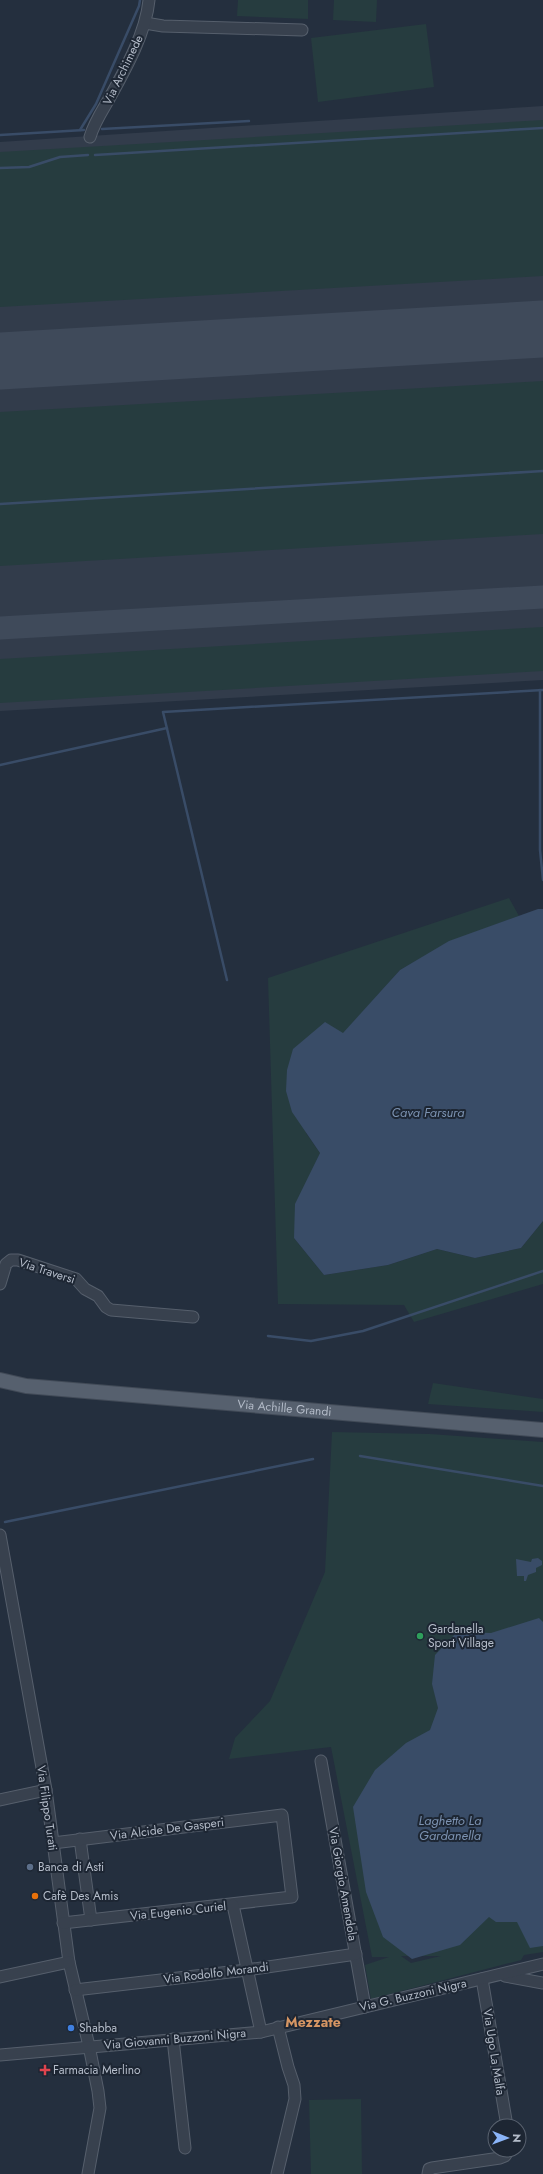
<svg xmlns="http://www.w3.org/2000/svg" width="543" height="2174" font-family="Jost,sans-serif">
<rect width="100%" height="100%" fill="#242f3e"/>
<polygon fill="#323c4b" points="543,106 543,680 0,711 0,142"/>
<g fill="#263c3f" fill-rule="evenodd">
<polygon points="238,0 308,0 308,19 237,16"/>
<polygon points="334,0 377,0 376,22 333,20"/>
<polygon points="426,24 434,87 318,102 311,38"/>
<polygon points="543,120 543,276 0,307 0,152"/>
<polygon points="543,381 543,534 0,566 0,412"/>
<polygon points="543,627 543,671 0,703 0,659"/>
<polygon points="509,898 519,916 449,942 400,970 343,1034 306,1133 320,1153 309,1178 294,1238 324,1275 388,1265 437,1249 475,1258 521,1248 543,1221 543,1284 414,1322 404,1305 278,1304 268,978"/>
<polygon points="433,1383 543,1399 543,1412 428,1404"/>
<path d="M 332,1432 L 430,1434 L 543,1442 L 543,1952 L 524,1955 L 521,1960 L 371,1999 L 365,1965 L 389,1957 L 372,1957 L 331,1747 L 229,1759 L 235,1738 L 270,1701 L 325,1572 ZM 401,1956 L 441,1956 L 411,1963 Z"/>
<polygon points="361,2099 362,2174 311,2174 309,2100"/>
</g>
<g fill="#394c67">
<polygon points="538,909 543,909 543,1221 521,1248 475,1258 437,1249 388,1265 324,1275 294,1238 295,1204 320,1153 292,1112 286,1091 287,1070 293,1049 325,1022 343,1033 400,970 449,941"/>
<polygon points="538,1558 542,1561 542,1565 536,1568 536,1572 528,1575 526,1581 524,1581 524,1576 517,1576 516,1559 531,1562 532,1559"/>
<polygon points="539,1618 543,1622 543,1946 530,1948 517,1922 496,1922 489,1917 460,1945 412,1959 383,1937 366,1892 353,1807 375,1770 406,1743 430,1730 438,1708 432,1684 435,1655 457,1632 491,1633"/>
</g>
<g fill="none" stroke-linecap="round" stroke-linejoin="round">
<g stroke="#394c67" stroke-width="2.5">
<polyline points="102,129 249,121"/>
<polyline points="80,130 96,104 139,6 140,0"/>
<polyline points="0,135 84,130"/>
<polyline points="95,155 543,128"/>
<polyline points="0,168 29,167 60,157 88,155"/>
<polyline points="0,504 543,471"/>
<polyline points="540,690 540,850 543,880"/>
<polyline points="0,765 167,728"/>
<polyline points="227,980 163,712 543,690"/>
<polyline points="268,1336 311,1341 363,1331 543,1271"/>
<polyline points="360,1456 543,1486"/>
<polyline points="5,1522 313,1459"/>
</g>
<g stroke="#3f4a5a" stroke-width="23">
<polyline points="517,331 543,327"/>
<polyline points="0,628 543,597"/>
</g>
<polyline stroke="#3f4a5a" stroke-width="57" points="0,361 543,329"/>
<g stroke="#565f6c" stroke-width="13">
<g id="minor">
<polyline points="145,23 163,26 302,30"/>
<path d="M 90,137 C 94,123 102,111 109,99 C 125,70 146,33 149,0"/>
<polyline points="0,1284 6,1264 11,1260 18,1260 76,1279 85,1289 98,1296 106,1307 111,1310 193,1317"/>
<polyline points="0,1535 46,1790 69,1962 89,2046 98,2091 100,2108 88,2174"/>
<polyline points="321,1761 365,2007"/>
<polyline points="0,1800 46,1790"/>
<polyline points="80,1839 91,1920"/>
<polyline points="53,1843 282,1815 292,1897 63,1923"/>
<polyline points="233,1905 261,2032"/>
<polyline points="505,1976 543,1983"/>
<polyline points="0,1977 69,1962"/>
<polyline points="482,1979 507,2126"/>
<polyline points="75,1990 247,1970 356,1954"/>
<polyline points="173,2039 185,2148"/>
<polyline points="0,2055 261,2032 543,1964"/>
<polyline points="277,2174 295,2099 294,2085 288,2067 278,2027"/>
<polyline points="428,2174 429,2169 432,2168 500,2158 505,2156 509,2150"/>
</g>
</g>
<g stroke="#414a57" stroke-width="16">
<g id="major">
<path id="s1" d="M 0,1380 L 26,1386 L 543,1430"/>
</g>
</g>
<use href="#minor" stroke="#38414e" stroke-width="11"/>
<use href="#major" stroke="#56606e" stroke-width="14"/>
</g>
<circle fill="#2e9e5b" stroke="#1d2633" stroke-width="1.5" cx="420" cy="1636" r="4"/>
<circle fill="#5c6f8a" stroke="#1d2633" stroke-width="1.5" cx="30" cy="1867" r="4"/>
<circle fill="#e8710a" stroke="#1d2633" stroke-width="1.5" cx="35" cy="1896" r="4"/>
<circle fill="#3f7fe0" stroke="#1d2633" stroke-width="1.5" cx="71" cy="2028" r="4"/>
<path fill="#e0444e" stroke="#1d2633" stroke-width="1.5" d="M43 2064h4v4h4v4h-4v4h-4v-4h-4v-4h4z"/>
<g text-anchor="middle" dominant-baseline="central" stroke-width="4" stroke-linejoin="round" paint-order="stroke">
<g font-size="12" fill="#b4bcc9" stroke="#1d2633">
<text transform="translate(123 70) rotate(-64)">Via Archimede</text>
<text transform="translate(47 1271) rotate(18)">Via Traversi</text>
<text stroke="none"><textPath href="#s1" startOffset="286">Via Achille Grandi</textPath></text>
<text transform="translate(47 1808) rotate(82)">Via Filippo Turati</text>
<text transform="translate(167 1829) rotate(-7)">Via Alcide De Gasperi</text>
<text transform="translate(343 1884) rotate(80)">Via Giorgio Amendola</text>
<text transform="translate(178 1911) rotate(-6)">Via Eugenio Curiel</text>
<text transform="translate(216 1973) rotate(-7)">Via Rodolfo Morandi</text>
<text transform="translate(413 1995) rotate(-13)">Via G. Buzzoni Nigra</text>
<text transform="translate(175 2039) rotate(-5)">Via Giovanni Buzzoni Nigra</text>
<text transform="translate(494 2052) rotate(81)">Via Ugo La Malfa</text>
</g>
<g font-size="12" fill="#b4bcc9" stroke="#1d2633" text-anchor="start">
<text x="428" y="1629">Gardanella<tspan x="428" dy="14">Sport Village</tspan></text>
<text x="38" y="1867">Banca di Asti</text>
<text x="43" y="1896">Cafè Des Amis</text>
<text x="79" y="2028">Shabba</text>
<text x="53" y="2070">Farmacia Merlino</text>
</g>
<g font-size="13" font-style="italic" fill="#7c92b1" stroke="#1d2633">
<text x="428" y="1112">Cava Farsura</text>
<text x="450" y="1820">Laghetto La<tspan x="450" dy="15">Gardanella</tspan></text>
</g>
<g font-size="14" font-weight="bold" fill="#d59563" stroke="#1d2633">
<text x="313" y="2022">Mezzate</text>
</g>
</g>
<g transform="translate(507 2138) rotate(91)"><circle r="19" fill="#1d2633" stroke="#59626f"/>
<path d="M0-3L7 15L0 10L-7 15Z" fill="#8ab4f8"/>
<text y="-6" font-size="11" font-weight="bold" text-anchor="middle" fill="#b4bcc9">N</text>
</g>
</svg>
